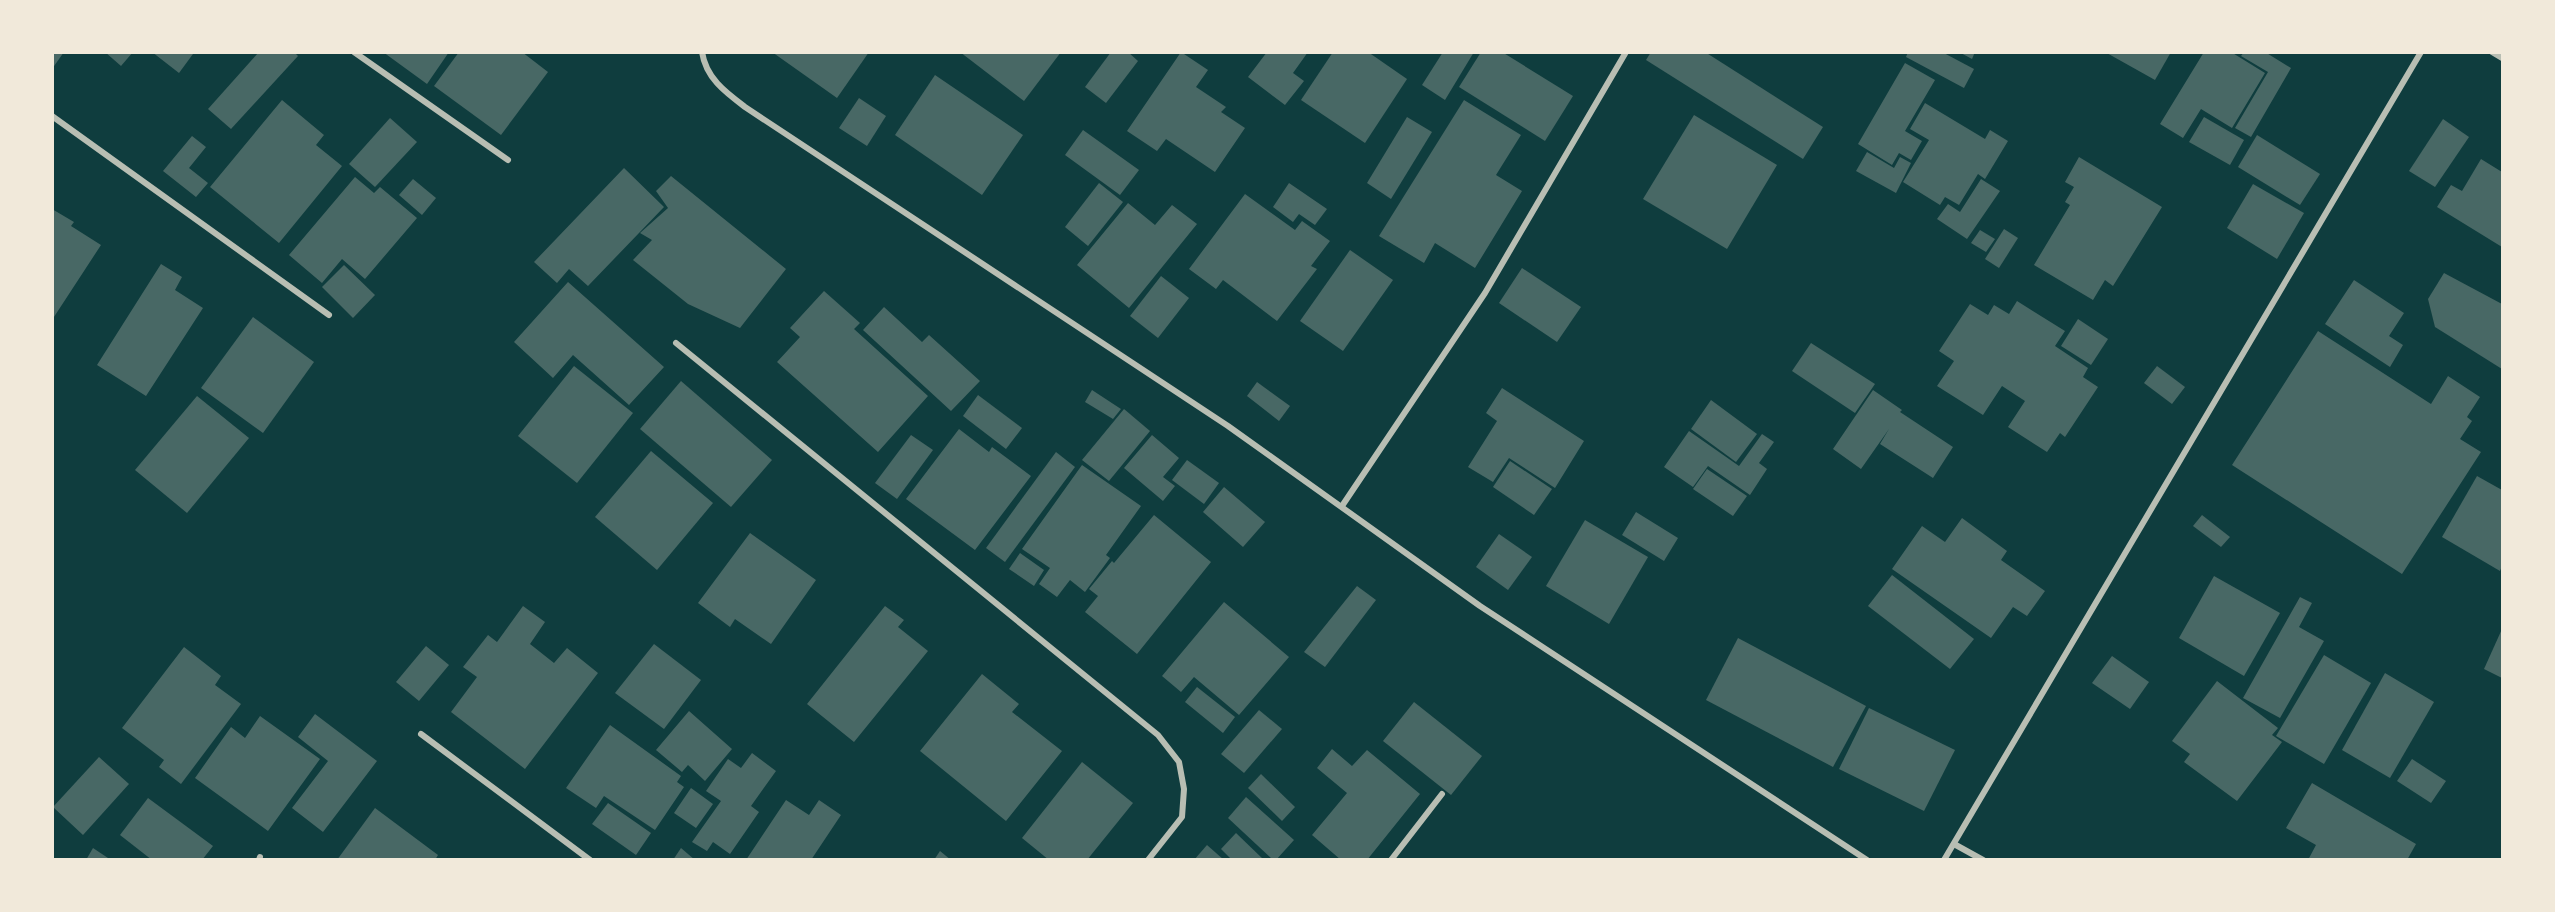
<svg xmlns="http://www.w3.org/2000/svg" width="2555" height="912" font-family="Jost,sans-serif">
<rect width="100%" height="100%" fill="#0f3d3e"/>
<g fill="#486865">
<polygon points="52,52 64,52 52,69"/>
<polygon points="105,52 133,52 121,66"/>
<polygon points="152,52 191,52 193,54 179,73"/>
<polygon points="259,52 294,52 298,56 231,129 208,109"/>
<polygon points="383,52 449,52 427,84"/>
<polygon points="459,52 522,52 548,72 501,135 434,86"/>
<polygon points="772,52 869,52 837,98"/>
<polygon points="960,52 1061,52 1024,101"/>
<polygon points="1111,52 1128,52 1138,61 1106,103 1085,87"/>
<polygon points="1181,52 1208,70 1196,87 1226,107 1221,112 1245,128 1215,172 1166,139 1157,151 1127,131"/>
<polygon points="1267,52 1308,52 1293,73 1304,81 1285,105 1248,77"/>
<polygon points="1333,52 1368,52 1407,79 1365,143 1301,100"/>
<polygon points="1443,52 1474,52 1445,100 1422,85"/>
<polygon points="1481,52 1502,52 1573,96 1545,141 1459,87"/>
<polygon points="1651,52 1705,52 1823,127 1803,159 1646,60"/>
<polygon points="1908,52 1942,52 1974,69 1964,88 1906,57"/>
<polygon points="1959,52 1975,52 1972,59"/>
<polygon points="2105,52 2171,52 2155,80"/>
<polygon points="2204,52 2231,52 2265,73 2232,128 2201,109 2183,138 2160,124"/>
<polygon points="2244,52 2265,52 2291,68 2251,137 2235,128 2268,72 2241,56"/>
<polygon points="1905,63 1935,80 1905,131 1922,141 1911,160 1899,153 1892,165 1858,144"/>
<polygon points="935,75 1023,135 982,195 895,135"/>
<polygon points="859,98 886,116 867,146 839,128"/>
<polygon points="282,100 324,135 316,145 342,166 279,243 210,187"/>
<polygon points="1464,100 1521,135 1496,175 1522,191 1475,268 1435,243 1424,263 1379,236"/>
<polygon points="1925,103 1985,139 1990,130 2008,141 1985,179 1978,174 1959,205 1945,197 1940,205 1903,182 1929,140 1910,129"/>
<polygon points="1694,115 1777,165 1727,249 1643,199"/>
<polygon points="1407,117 1432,132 1391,199 1367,183"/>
<polygon points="2204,117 2244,140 2230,165 2189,142"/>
<polygon points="390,118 417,142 375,187 349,164"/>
<polygon points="2443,119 2469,137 2435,187 2409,171"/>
<polygon points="1083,130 1139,170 1120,195 1065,155"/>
<polygon points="2257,135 2320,174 2300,205 2238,167"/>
<polygon points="192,136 206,147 189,168 208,183 196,197 163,171"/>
<polygon points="1867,152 1894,168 1900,157 1911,163 1896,193 1856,171"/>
<polygon points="2079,157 2162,207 2113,286 2105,280 2093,300 2034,265 2070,205 2065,202 2074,187 2065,182"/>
<polygon points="2481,159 2502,172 2502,247 2437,207 2451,185 2462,191"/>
<polygon points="624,168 664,207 588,286 569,269 557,283 534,262"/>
<polygon points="671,176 786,269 740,328 688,304 633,260 652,240 640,233 668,208 656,191"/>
<polygon points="355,177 374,193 380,187 417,218 365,279 342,259 322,283 289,255"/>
<polygon points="413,179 436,198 422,215 399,195"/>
<polygon points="1981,179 2000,191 1967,239 1937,219 1948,204 1960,212"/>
<polygon points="1099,183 1123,202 1088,246 1065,227"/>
<polygon points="1289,183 1327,209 1315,225 1299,214 1293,222 1273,207"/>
<polygon points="2253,184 2304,213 2277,259 2227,228"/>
<polygon points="1245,194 1295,230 1302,221 1330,241 1311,266 1317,269 1277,321 1223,280 1216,289 1189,269"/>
<polygon points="1128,203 1155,225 1172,205 1197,224 1129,308 1077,265"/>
<polygon points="52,209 74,222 71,226 101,245 52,320"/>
<polygon points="2004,229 2018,238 1999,268 1985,259"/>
<polygon points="1980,230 1995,239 1986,252 1971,243"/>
<polygon points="1350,250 1393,280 1343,351 1300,321"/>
<polygon points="161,264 182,277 175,290 203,308 146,396 97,365"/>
<polygon points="344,265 375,295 353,318 322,287"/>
<polygon points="1522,268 1581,307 1557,342 1499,303"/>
<polygon points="2444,273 2502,304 2502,369 2435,327 2428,299"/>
<polygon points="1161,276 1189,298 1158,338 1130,316"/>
<polygon points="2354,280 2404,313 2389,336 2403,345 2390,367 2325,324"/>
<polygon points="568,282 664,367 629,405 573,355 553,378 514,342"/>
<polygon points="824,291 860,323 854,329 928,396 878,452 777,362 800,337 790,328"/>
<polygon points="2017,301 2065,331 2055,346 2088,368 2083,377 2098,387 2065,437 2060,433 2047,452 2008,427 2025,401 2002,386 1983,415 1937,386 1954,361 1939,351 1970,304 1988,315 1994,305 2009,314"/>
<polygon points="884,307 922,342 929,335 980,381 951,411 863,330"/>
<polygon points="253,317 314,362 263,433 201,388"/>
<polygon points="2078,319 2108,339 2091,365 2061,346"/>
<polygon points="2318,331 2431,404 2448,376 2480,397 2467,417 2472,421 2460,439 2481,452 2402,574 2232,465"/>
<polygon points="1811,343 1875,384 1855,413 1792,371"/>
<polygon points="574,366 633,413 577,483 518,436"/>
<polygon points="2157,366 2185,387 2172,404 2144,383"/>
<polygon points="681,381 772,460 731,507 640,429"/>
<polygon points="1257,382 1290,406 1279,421 1247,396"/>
<polygon points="1502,388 1584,441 1555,488 1509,458 1493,482 1468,467 1497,421 1486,413"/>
<polygon points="1092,390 1121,409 1113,419 1085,402"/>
<polygon points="1873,390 1902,410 1900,412 1953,447 1933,478 1880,444 1889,429 1861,469 1833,449"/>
<polygon points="978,395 1022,428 1006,449 963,416"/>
<polygon points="197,396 249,438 187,513 135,470"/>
<polygon points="1711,400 1757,434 1736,462 1691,429"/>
<polygon points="1124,409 1150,431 1109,481 1082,460"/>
<polygon points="959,429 989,452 992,447 1031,476 975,550 906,499"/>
<polygon points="1689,431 1739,466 1762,434 1774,442 1759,463 1767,469 1750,495 1708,466 1693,487 1664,467"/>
<polygon points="911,435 933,450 897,499 875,483"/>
<polygon points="1152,435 1179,458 1163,477 1175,486 1163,501 1124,468"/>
<polygon points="651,451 713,503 657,570 595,517"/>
<polygon points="1056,452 1075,467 1005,562 986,548"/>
<polygon points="1187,460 1219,483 1204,504 1172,480"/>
<polygon points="1510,461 1552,489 1534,515 1493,487"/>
<polygon points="1082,465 1141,506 1106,555 1110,558 1085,592 1070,580 1057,597 1039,584 1050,568 1022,549"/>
<polygon points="1707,469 1747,496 1733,516 1693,489"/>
<polygon points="2477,476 2502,490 2502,566 2500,571 2442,537"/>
<polygon points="1224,487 1265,522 1243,547 1203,512"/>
<polygon points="1636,512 1678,538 1664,561 1622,535"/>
<polygon points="1154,515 1211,562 1137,654 1085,612 1098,596 1089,589 1112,561 1114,563"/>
<polygon points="2202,515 2230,537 2221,547 2193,526"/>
<polygon points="1962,518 2007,551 2001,560 2045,591 2027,616 2013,607 1991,638 1892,569 1922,526 1945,542"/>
<polygon points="1585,520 1648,557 1609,624 1546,586"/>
<polygon points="750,533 816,580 771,644 735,619 730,627 698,603"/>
<polygon points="1499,534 1532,557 1508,590 1476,567"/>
<polygon points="1020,553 1044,570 1034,586 1009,569"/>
<polygon points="1892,575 1974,639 1950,669 1868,606"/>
<polygon points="2214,576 2280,613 2244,676 2179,638"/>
<polygon points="1357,586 1376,600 1325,667 1304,652"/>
<polygon points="2300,597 2312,603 2299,627 2324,641 2280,718 2243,698"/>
<polygon points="1224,602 1289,657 1239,715 1194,677 1181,692 1162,676"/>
<polygon points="523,606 545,622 530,644 554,663 567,648 598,673 525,769 451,712 477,677 463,667 488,635 497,642"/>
<polygon points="885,606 904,620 898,627 928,651 854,742 807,704"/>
<polygon points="2502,629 2502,678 2484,669"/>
<polygon points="1738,638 1866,706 1833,767 1706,700"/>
<polygon points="654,644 701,680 664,729 615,693"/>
<polygon points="426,646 449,665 419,701 396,682"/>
<polygon points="184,647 221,676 215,685 241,704 181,784 159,767 164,760 122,728"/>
<polygon points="2324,655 2371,683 2324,764 2276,736"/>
<polygon points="2112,656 2149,682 2130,709 2092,683"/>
<polygon points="2385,673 2434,702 2390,778 2342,750"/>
<polygon points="982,674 1019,704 1012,712 1062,751 1006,821 920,751"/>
<polygon points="2217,681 2278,728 2272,735 2282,742 2237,801 2184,762 2190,754 2172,741"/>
<polygon points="1197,687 1235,717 1223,733 1185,702"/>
<polygon points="1414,702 1482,756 1451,795 1383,741"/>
<polygon points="1869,708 1955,750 1924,811 1839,769"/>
<polygon points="1259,710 1282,729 1244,773 1221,754"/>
<polygon points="689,711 732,749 705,781 688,765 682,772 656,750"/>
<polygon points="315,714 377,761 323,832 292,808 328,761 298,737"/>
<polygon points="260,716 320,759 268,831 195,778 231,727 245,738"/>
<polygon points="610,725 681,776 677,782 684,787 655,830 604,796 596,808 566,788"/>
<polygon points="1332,749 1352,766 1367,750 1420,794 1367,860 1341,860 1312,835 1347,793 1317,768"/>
<polygon points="752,753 776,771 751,806 759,812 730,854 713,842 707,851 692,842 721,801 706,791 728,759 741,768"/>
<polygon points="99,757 129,784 83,835 53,807"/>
<polygon points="2412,759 2446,781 2431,803 2397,781"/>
<polygon points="1082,762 1133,803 1087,860 1049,860 1022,838"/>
<polygon points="1261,774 1295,807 1282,821 1248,788"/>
<polygon points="2312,783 2416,844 2407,860 2308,860 2316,845 2286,828"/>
<polygon points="691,788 713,804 696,828 674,813"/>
<polygon points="1246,797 1294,840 1276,860 1273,860 1228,818"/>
<polygon points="148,798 213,846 202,860 152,860 120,835"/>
<polygon points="786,800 809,815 819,800 841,815 811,860 746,860"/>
<polygon points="608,803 651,833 636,855 592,824"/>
<polygon points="375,808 438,855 435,860 337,860"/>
<polygon points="1236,833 1264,860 1232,860 1221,849"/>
<polygon points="1207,845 1224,860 1194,860"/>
<polygon points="93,848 111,860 86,860"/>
<polygon points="681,848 695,860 673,860"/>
<polygon points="940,851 951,860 934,860"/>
</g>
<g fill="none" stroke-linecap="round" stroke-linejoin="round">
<g stroke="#b8beb3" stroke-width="6">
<polyline points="354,52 508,160"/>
<path d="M 702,52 C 706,78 725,92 745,107 L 1228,426 L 1480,606 L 1867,860"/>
<polyline points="2492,52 2502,58"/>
<polyline points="52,116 329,315"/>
<polyline points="676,343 1158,735 1179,762 1184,789 1182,817 1148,860"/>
<polyline points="1342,506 1485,293 1626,52"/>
<polyline points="421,734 590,860"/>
<polyline points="1954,844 1983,860"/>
<polyline points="259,860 260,857"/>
<polyline points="1391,860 1442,794"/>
<polyline points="1944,860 2421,52"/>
</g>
</g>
<rect width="2555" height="912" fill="none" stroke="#f1e9da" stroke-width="108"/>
</svg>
